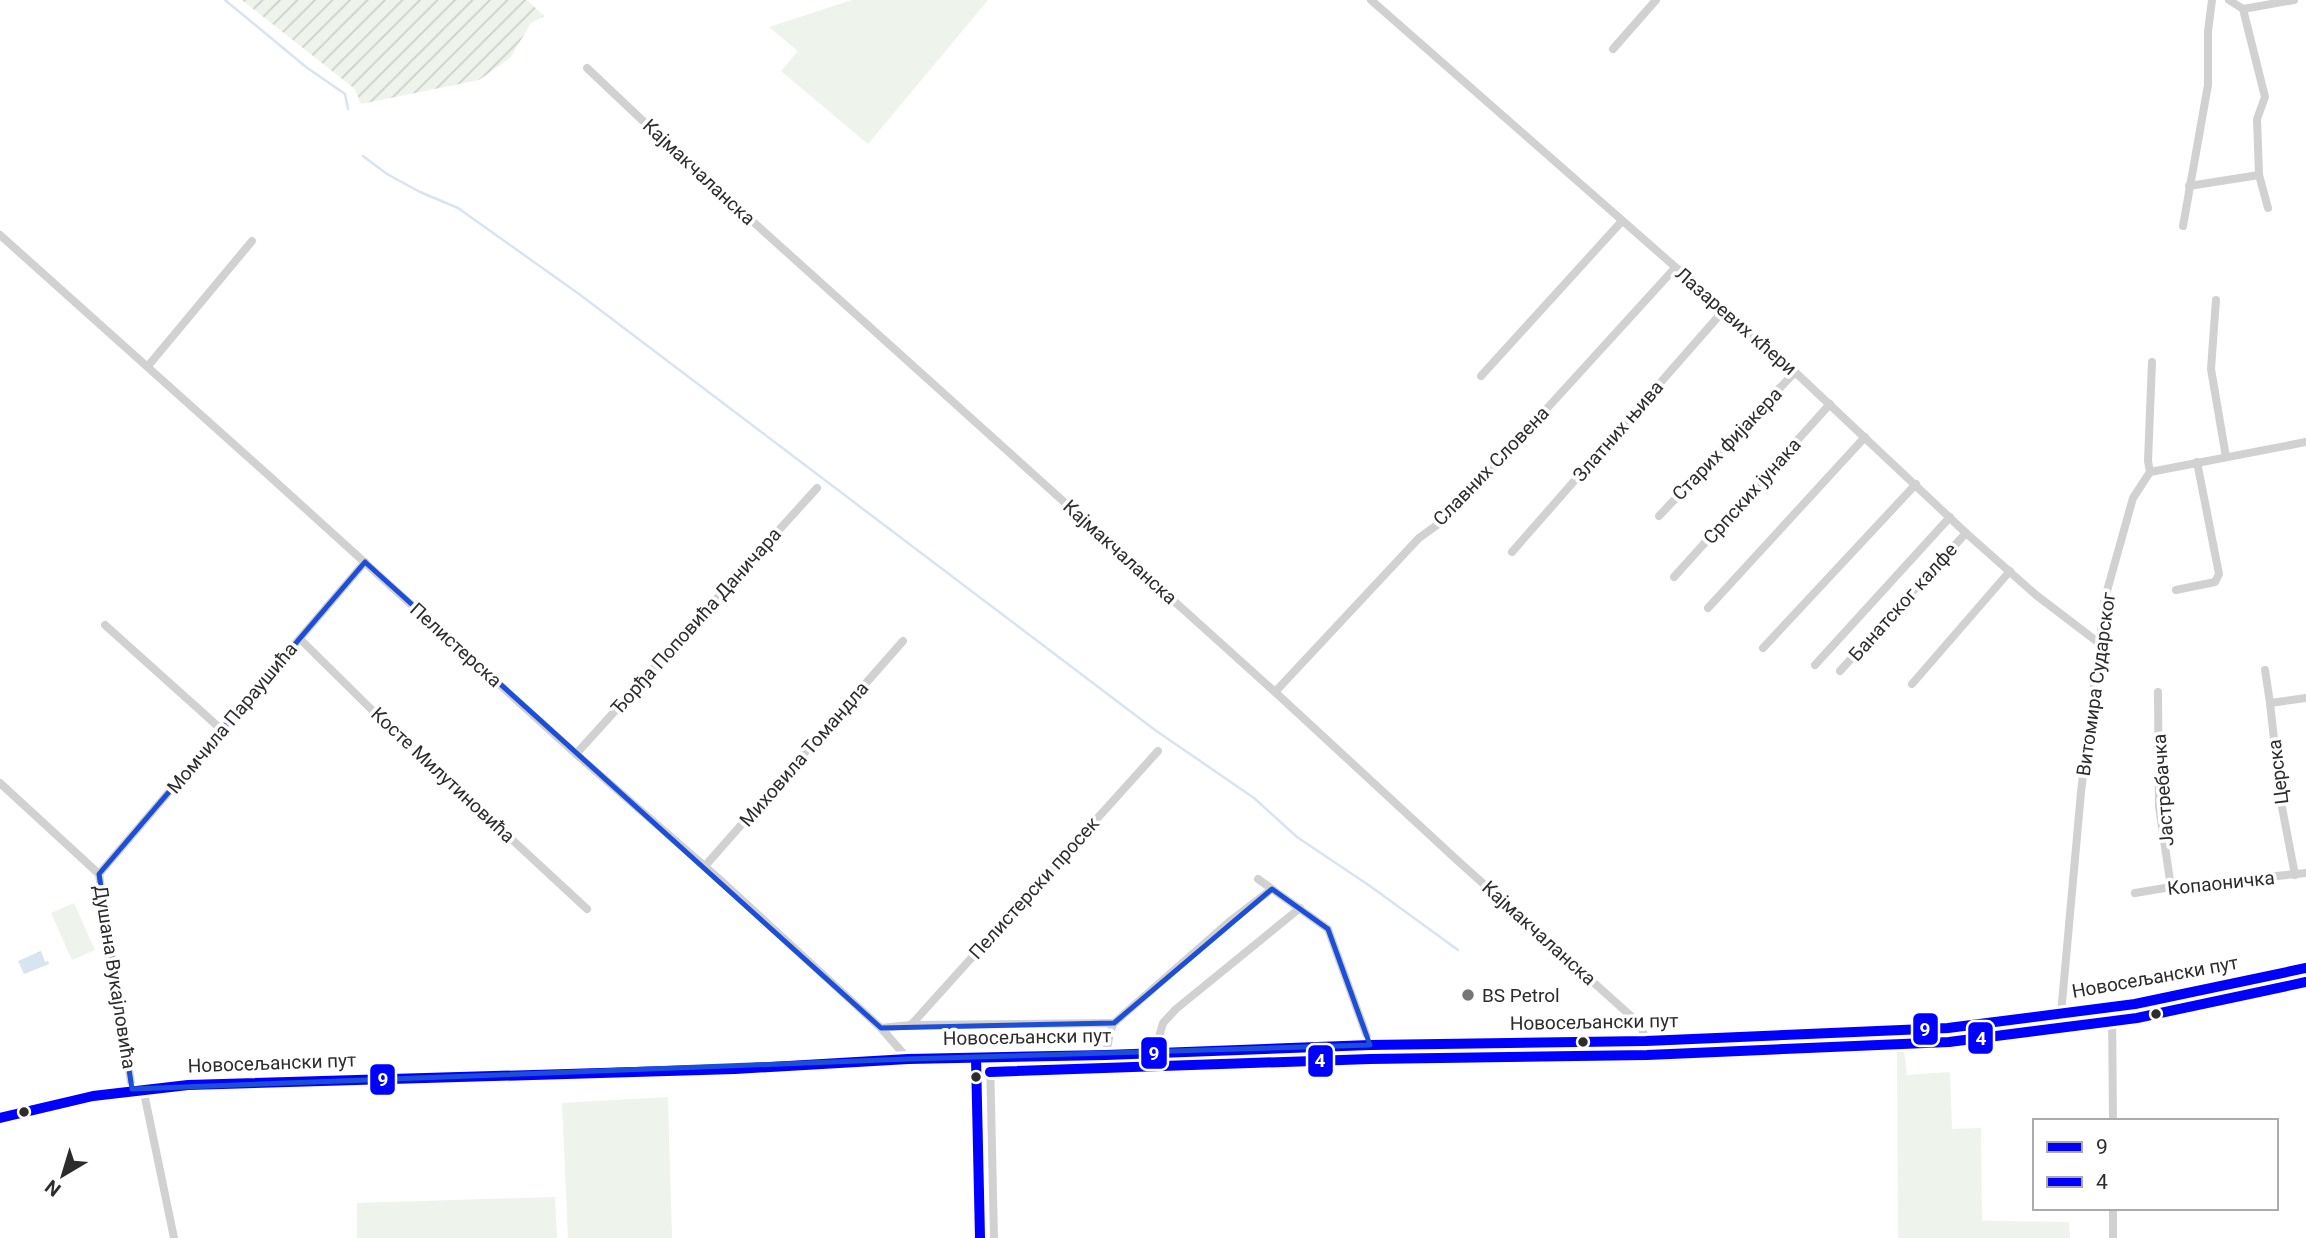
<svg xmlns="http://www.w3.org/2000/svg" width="2306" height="1238" font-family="Roboto,sans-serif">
<defs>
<pattern id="garden-furrows" width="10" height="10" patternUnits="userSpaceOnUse" patternTransform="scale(1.75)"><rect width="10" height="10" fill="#eef3eb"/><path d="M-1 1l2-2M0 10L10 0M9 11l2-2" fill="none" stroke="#ccd0ca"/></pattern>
<pattern id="water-ripples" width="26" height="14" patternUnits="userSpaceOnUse" patternTransform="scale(1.75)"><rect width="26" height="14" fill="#d8e4ef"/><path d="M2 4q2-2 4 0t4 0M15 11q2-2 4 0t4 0" fill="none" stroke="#bac4cd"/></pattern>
</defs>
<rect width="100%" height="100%" fill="#fff"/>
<g fill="#eef3eb">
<polygon points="852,0 988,0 868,144 781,71 798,51 769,27"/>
<polygon points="74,903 95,950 72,960 51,913"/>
<polygon points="1903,1042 1907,1075 1950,1072 1952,1129 1981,1128 1982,1221 2069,1222 2070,1238 1898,1238 1897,1048"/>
<polygon points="668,1097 672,1238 568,1238 562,1103"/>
<polygon points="555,1197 557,1238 357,1238 357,1203"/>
</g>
<polygon fill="url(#garden-furrows)" points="242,0 527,0 544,16 531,23 510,58 479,80 361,104 355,89"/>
<polygon fill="url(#water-ripples)" points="41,951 45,962 48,961 49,964 24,974 18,961"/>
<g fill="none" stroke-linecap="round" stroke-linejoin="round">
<g stroke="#d8e4ef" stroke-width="2.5">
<polyline points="225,0 306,67 345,94 348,109"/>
<polyline points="363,156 387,174 420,192 458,208 579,294 1155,730 1254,798 1297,837 1370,886 1458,950"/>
</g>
<g stroke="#d1d1d1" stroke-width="8">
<polyline points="1371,0 1795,372 1966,533 2036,595 2099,643"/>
<polyline points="2229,0 2243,9 2294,0"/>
<polyline points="2243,9 2265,97 2257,119 2259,175 2268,208"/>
<polyline points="1613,49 1656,0"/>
<polyline points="587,68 679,155 1275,692 1458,861 1632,1017 1642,1029 1646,1041"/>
<polyline points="2189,186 2259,175"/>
<polyline points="2183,226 2208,85 2208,31 2212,0"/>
<polyline points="0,235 266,473 576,754 717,877 881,1028 908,1059"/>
<polyline points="2216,300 2211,369 2226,457"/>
<polyline points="148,366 252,241"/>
<polyline points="1481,376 1622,221"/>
<polyline points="2150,472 2306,442"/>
<polyline points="1659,516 1795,372"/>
<polyline points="1512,552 1724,310"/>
<polyline points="1674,577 1830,404"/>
<polyline points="2176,590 2215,582 2219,574 2197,462"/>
<polyline points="1708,608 1865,437"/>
<polyline points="105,625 222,730"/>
<polyline points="300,639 371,709 587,909"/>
<polyline points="1763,648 1916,484"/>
<polyline points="1815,665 1950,517"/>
<polyline points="2265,670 2270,703"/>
<polyline points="1840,671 1966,533"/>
<polyline points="1912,684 2010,571"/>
<polyline points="1275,692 1419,538 1448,517 1675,268"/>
<polyline points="2158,692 2159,807 2171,887"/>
<polyline points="576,754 817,488"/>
<polyline points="0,783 99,874 132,1089"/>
<polyline points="705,866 903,641"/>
<polyline points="99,874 365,562"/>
<polyline points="2295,875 2281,802 2270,703 2306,698"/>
<polyline points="1258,879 1328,929 1370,1045"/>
<polyline points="2135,893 2171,887 2306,873"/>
<polyline points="2112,1007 2113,1121"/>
<polyline points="2061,1014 2081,792 2105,598 2133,498 2150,472 2148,461 2152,362"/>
<polyline points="1114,1023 1229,922 1272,889"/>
<polyline points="911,1025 1158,751"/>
<polyline points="881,1028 911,1025 1114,1023 1110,1032 1106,1055"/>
<polyline points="1154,1054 1163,1023 1176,1009 1300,908"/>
<polyline points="990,1058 994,1238"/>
<polyline points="143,1088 174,1238"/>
<polyline points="2113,1208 2113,1238"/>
</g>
<path stroke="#c4c4c4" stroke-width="12" d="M 0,1118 C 62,1099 124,1089 188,1085 L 735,1069 L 908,1059 L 1106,1055 L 1370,1045 L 1646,1041 L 1948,1028 L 2135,1004 L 2306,968"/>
<g stroke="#fff" stroke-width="16">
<polyline id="bus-1" points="0,1118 93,1096 188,1085 735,1069 908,1059 1106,1055 1370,1045 1646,1041 1948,1028 2135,1004 2306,968"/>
</g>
<g stroke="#fff" stroke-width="16">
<g id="bus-2">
<polyline points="976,1058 980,1238"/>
<polyline points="990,1072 1370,1059 1647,1055 1949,1042 2137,1018 2306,982"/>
</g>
</g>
<use href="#bus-1" stroke="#00f" stroke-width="10"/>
<use href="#bus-2" stroke="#00f" stroke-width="10"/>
</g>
<path fill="none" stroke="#1d4ed8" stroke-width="5" stroke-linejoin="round" d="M 365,562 L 881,1028 L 1114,1023 L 1272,889 L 1328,929 L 1370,1045 L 908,1059 L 132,1089 L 99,874 Z"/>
<circle fill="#767676" stroke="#fff" stroke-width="2.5" cx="1468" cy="995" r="7"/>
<g fill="#2c2c2c" stroke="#fff" stroke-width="2.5">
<circle cx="2156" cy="1014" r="6"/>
<circle cx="1583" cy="1042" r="6"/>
<circle cx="976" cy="1077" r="6"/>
<circle cx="24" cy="1112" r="6"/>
</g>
<g text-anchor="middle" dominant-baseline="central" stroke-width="7" stroke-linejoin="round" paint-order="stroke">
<g font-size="19" fill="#2c2c2c" stroke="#fff">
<text transform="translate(699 172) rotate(43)">Кајмакчаланска</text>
<text transform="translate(1736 321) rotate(41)">Лазаревих кћери</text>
<text transform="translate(1618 431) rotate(-49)">Златних њива</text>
<text transform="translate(1727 444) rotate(-46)">Старих фијакера</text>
<text transform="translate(1491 466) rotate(-46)">Славних Словена</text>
<text transform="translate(1752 491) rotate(-48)">Српских јунака</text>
<text transform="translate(1120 552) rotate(42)">Кајмакчаланска</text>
<text transform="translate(1903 602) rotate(-48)">Банатског калфе</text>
<text transform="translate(696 621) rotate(-48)">Ђорђа Поповића Даничара</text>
<text transform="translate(456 645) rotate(42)">Пелистерска</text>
<text transform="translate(2096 684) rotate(-82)">Витомира Сударског</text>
<text transform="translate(232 718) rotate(-50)">Момчила Параушића</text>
<text transform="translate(804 754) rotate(-49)">Миховила Томандла</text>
<text transform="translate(2278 772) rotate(-97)">Церска</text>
<text transform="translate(443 775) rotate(43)">Косте Милутиновића</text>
<text transform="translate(2163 790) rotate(-94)">Јастребачка</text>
<text transform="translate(2221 883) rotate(-6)">Копаоничка</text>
<text transform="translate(1034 888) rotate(-48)">Пелистерски просек</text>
<text transform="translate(1539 933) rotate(42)">Кајмакчаланска</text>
<text transform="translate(115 977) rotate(81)">Душана Вукајловића</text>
<text transform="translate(2155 977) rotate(-10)">Новосељански пут</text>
<text transform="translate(1594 1022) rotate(-1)">Новосељански пут</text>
<text transform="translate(1027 1037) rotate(-1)">Новосељански пут</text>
<text transform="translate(272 1063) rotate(-2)">Новосељански пут</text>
</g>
<g font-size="19" fill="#2c2c2c" stroke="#fff" text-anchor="start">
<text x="1482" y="995">BS Petrol</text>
</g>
</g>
<g stroke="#fff" stroke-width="2.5">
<rect x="1912" y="1012" width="27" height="34" rx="7" fill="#00f"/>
<rect x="1967" y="1021" width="27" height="34" rx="7" fill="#00f"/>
<rect x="1140" y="1036" width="28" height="34" rx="7" fill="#00f"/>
<rect x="1307" y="1044" width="27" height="34" rx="7" fill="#00f"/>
<rect x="369" y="1063" width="27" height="33" rx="7" fill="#00f"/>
</g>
<g font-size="19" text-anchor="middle" font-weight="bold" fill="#fff">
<text x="1925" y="1036">9</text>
<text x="1981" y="1045">4</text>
<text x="1154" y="1060">9</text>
<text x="1320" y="1067">4</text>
<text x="383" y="1086">9</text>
</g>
<rect x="2033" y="1119" width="245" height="91" fill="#ffffff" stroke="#ababab" stroke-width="2"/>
<rect x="2047" y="1142" width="35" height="10" fill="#0000ff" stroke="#ababab" stroke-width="2"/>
<text x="2096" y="1154" font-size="21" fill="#2c2c2c">9</text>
<rect x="2047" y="1177" width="35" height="10" fill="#0000ff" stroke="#ababab" stroke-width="2"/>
<text x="2096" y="1189" font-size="21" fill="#2c2c2c">4</text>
<g transform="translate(63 1175) rotate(218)" stroke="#ffffff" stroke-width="5" paint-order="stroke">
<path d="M0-5L12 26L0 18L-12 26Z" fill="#2c2c2c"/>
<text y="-10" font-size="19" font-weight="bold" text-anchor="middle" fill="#2c2c2c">N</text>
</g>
</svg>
